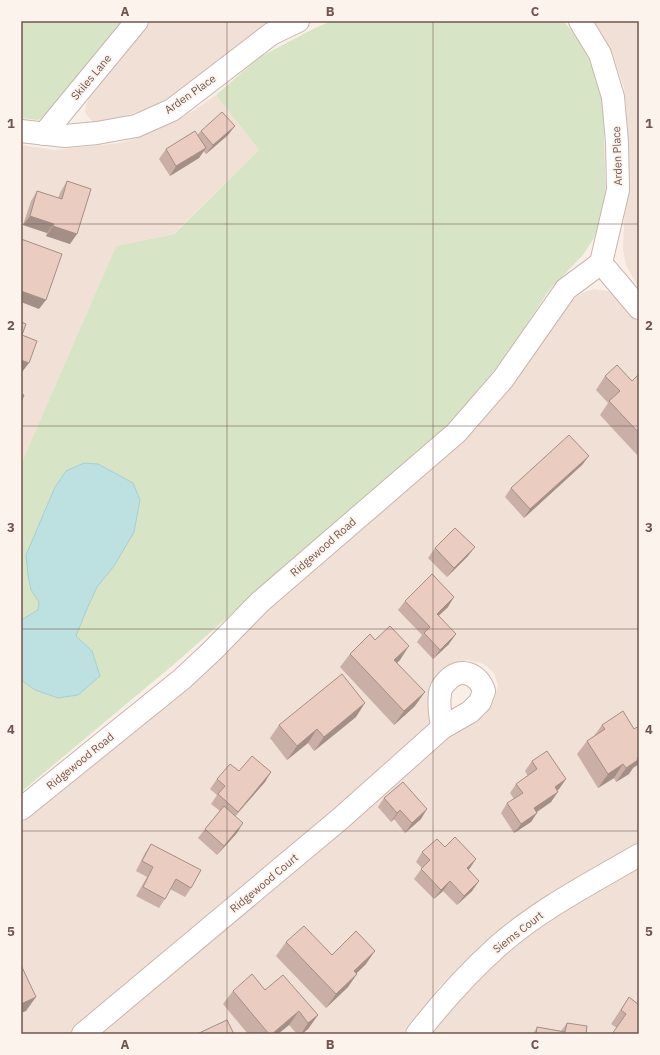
<svg xmlns="http://www.w3.org/2000/svg" width="660" height="1055" font-family="'IBM Plex Sans',sans-serif">
<rect width="100%" height="100%" fill="#f9efe6"/>
<g fill="#f0e0d5">
<polygon points="151,21 276,21 176,94 152,107 102,123 94,123 86,114 85,111 86,105 90,97"/>
<polygon points="593,21 639,21 639,288 626,265 623,249 628,130 624,87 613,56 597,26"/>
<polygon points="216,95 259,150 173,234 116,246 21,464 21,145 55,150 120,143 143,136 193,111"/>
<polygon points="594,289 608,291 618,298 639,323 639,842 550,894 508,924 470,957 440,986 403,1034 98,1034 176,966 394,787 443,739 469,725 485,715 494,700 498,686 494,673 484,664 467,660 451,666 432,721 429,728 310,833 117,995 70,1034 21,1034 21,823 197,677 300,581 388,506 477,428 571,301 582,293"/>
<polygon points="639,868 639,1034 430,1034 479,978 518,943 568,909"/>
</g>
<g fill="#d7e5c6">
<polygon points="21,21 123,21 47,114 38,120 21,118"/>
<polygon points="332,21 563,21 573,32 595,68 603,103 606,202 594,238 582,256 549,290 510,350 465,407 436,436 298,555 179,660 21,792 21,680 35,690 78,695 88,686 92,651 76,636 86,611 97,587 114,566 31,590 39,602 38,610 21,620 21,464 116,246 174,234 259,150 216,95 260,57 315,28"/>
</g>
<polygon fill="#bde0e0" stroke="#a5d0d1" points="84,463 98,464 133,483 140,500 134,532 114,566 97,587 86,611 76,636 92,651 100,676 78,695 58,698 35,690 21,680 21,620 38,610 39,602 31,590 28,575 26,555 55,487 66,471"/>
<g fill="none" stroke-linecap="round" stroke-linejoin="round">
<g stroke="#c9b6ad" stroke-width="24">
<g id="minor">
<polyline points="580,21 600,54 613,97 617,142 618,190 601,263 639,308"/>
<polyline points="21,131 65,136 97,133 136,126 172,110 271,34 298,21"/>
<polyline points="44,134 137,21"/>
<polyline points="21,809 182,679 212,651 260,602 456,433 503,379 566,289 601,263"/>
<path d="M 83,1034 L 340,819 L 442,728 L 470,712 L 480,702 L 484,691 C 479,674 460,666 447,681 C 444,684 440,689 440,694 C 438,705 441,718 442,728"/>
<path d="M 417,1034 C 441,1003 468,973 498,946 C 540,909 591,883 639,855"/>
</g>
</g>
<use href="#minor" stroke="#fff" stroke-width="22"/>
</g>
<g fill="#caafa6">
<polygon points="201,131 228,135 206,154 203,151 199,158 170,176 159,159 166,149 197,135"/>
<polygon points="67,181 70,244 46,236 47,233 23,225 31,201 37,191 58,198 61,191"/>
<polygon points="639,374 639,457 600,415 608,403 596,390 605,376 632,381"/>
<polygon points="589,456 582,465 524,518 505,497 511,488"/>
<polygon points="435,548 468,556 447,577 428,558"/>
<polygon points="405,601 448,607 438,616 449,644 433,659 417,642 422,635 398,610"/>
<polygon points="375,640 400,660 397,663 415,706 394,725 340,667 350,654"/>
<polygon points="356,717 314,751 308,743 287,760 270,738 279,725"/>
<polygon points="602,725 633,768 629,774 616,782 614,778 598,788 577,754 587,741 594,736"/>
<polygon points="532,761 566,779 559,789 557,791 551,802 537,812 531,822 514,833 501,813 507,803 514,799 510,793 516,784 528,776 525,771"/>
<polygon points="239,771 271,772 265,782 235,816 237,833 217,855 198,838 205,829 220,811 211,804 217,795 210,789 217,779"/>
<polygon points="384,798 421,819 405,833 394,819 391,822 378,807"/>
<polygon points="151,844 191,888 185,897 170,889 165,899 159,908 136,896 147,877 136,871 145,853"/>
<polygon points="445,847 470,868 468,870 479,881 472,891 457,905 443,891 434,899 414,879 422,868 416,862 422,852"/>
<polygon points="286,942 332,955 366,964 357,973 348,987 326,1008 276,956"/>
<polygon points="265,990 318,1015 308,1029 302,1034 297,1034 289,1025 278,1034 248,1034 223,1004 233,991"/>
<polygon points="629,997 639,1005 617,1028 611,1024"/>
<polygon points="567,1023 586,1034 533,1034 537,1027 561,1031"/>
</g>
<g fill="#a48f87">
<polygon points="235,126 228,135 206,154 213,145"/>
<polygon points="206,148 199,158 170,176 176,166"/>
<polygon points="30,216 54,224 47,233 23,225"/>
<polygon points="53,226 77,234 70,244 46,236"/>
<polygon points="21,291 46,300 39,309 21,302"/>
<polygon points="21,360 29,363 22,372 21,372"/>
<polygon points="589,456 582,465 524,518 530,509"/>
<polygon points="475,547 468,556 447,577 454,568"/>
<polygon points="454,597 448,607 430,624 437,614"/>
<polygon points="456,634 449,644 433,659 440,650"/>
<polygon points="409,646 400,660 385,674 394,660"/>
<polygon points="425,692 415,706 394,725 404,711"/>
<polygon points="365,703 356,717 314,751 324,737"/>
<polygon points="317,729 308,743 287,760 297,746"/>
<polygon points="639,757 639,764 633,768 629,774 616,782 626,768"/>
<polygon points="623,764 614,778 598,788 608,774"/>
<polygon points="271,772 265,782 231,821 238,812"/>
<polygon points="566,779 559,789 548,797 555,787"/>
<polygon points="558,792 551,802 528,818 534,808"/>
<polygon points="427,809 421,819 405,833 412,823"/>
<polygon points="400,810 394,819 391,822 397,813"/>
<polygon points="537,813 531,822 514,833 521,824"/>
<polygon points="243,823 237,833 217,855 224,846"/>
<polygon points="476,859 470,868 460,878 467,868"/>
<polygon points="450,881 443,891 434,899 441,890"/>
<polygon points="479,881 472,891 457,905 464,896"/>
<polygon points="375,951 366,964 345,984 354,971"/>
<polygon points="357,974 348,987 326,1008 336,994"/>
<polygon points="36,997 26,1011 21,1013 21,1004"/>
<polygon points="299,1011 289,1025 278,1034 272,1034"/>
<polygon points="318,1015 308,1029 302,1034 301,1034 308,1023"/>
</g>
<g fill="#ebccc1" stroke="#a48f87">
<polygon points="222,112 235,126 213,145 201,131"/>
<polygon points="195,131 206,148 176,166 166,149"/>
<polygon points="67,181 91,189 77,234 53,226 54,224 30,216 37,191 62,199"/>
<polygon points="21,239 62,254 46,300 21,291"/>
<polygon points="21,322 26,324 22,335 37,341 29,363 21,360"/>
<polygon points="617,365 632,381 639,374 639,433 609,401 620,391 605,376"/>
<polygon points="21,394 24,395 21,402"/>
<polygon points="569,435 589,456 530,509 511,488"/>
<polygon points="455,528 475,547 454,568 435,548"/>
<polygon points="432,574 454,597 437,614 456,634 440,650 424,633 430,627 405,601"/>
<polygon points="390,626 409,646 394,660 425,692 404,711 350,654 370,634 375,640"/>
<polygon points="342,674 365,703 324,737 317,729 297,746 279,725"/>
<polygon points="623,711 634,729 639,726 639,757 637,758 638,760 626,768 623,764 608,774 587,741 605,729 602,725"/>
<polygon points="547,751 566,779 555,787 558,792 534,808 537,813 521,824 507,803 523,793 516,784 537,769 532,761"/>
<polygon points="252,756 271,772 238,812 218,794 225,786 217,779 230,764 239,771"/>
<polygon points="403,782 427,809 412,823 400,810 397,813 384,798"/>
<polygon points="224,806 243,823 224,846 205,829"/>
<polygon points="455,837 476,859 467,868 479,881 464,896 450,881 441,890 421,869 430,860 422,852 437,839 445,847"/>
<polygon points="151,844 201,870 191,888 176,879 165,899 143,887 153,867 142,861"/>
<polygon points="304,926 332,955 356,931 375,951 354,971 357,974 336,994 286,942"/>
<polygon points="21,965 36,997 21,1004"/>
<polygon points="252,974 265,990 283,975 318,1015 308,1023 299,1011 272,1034 269,1034 233,991"/>
<polygon points="629,997 639,1005 639,1034 612,1034 626,1014 621,1010"/>
<polygon points="227,1020 234,1034 197,1034"/>
<polygon points="567,1023 587,1026 586,1034 536,1034 537,1027 565,1032"/>
</g>
<path fill="none" stroke="#6f554e" stroke-width="1" stroke-opacity="0.55" d="M 227,21 L 227,1034M 433,21 L 433,1034M 21,224 L 639,224M 21,426 L 639,426M 21,629 L 639,629M 21,831 L 639,831"/>
<g text-anchor="middle" dominant-baseline="central" stroke-width="3.5" stroke-linejoin="round" paint-order="stroke">
<g font-size="11" fill="#6f554e" stroke="#fcf4ec">
<text transform="translate(91 77) rotate(-50)">Skiles Lane</text>
<text transform="translate(190 94) rotate(-35)">Arden Place</text>
<text transform="translate(617 156) rotate(-92)">Arden Place</text>
<text transform="translate(323 547) rotate(-41)">Ridgewood Road</text>
<text transform="translate(80 761) rotate(-39)">Ridgewood Road</text>
<text transform="translate(264 883) rotate(-40)">Ridgewood Court</text>
<text transform="translate(518 932) rotate(-38)">Siems Court</text>
</g>
</g>
<rect width="660" height="1055" fill="none" stroke="#fcf4ec" stroke-width="44"/>
<rect x="22" y="22" width="616" height="1011" fill="none" stroke="#6f554e" stroke-width="1.5"/>
<g font-size="13" text-anchor="middle" font-weight="bold" fill="#6f554e">
<text x="125" y="16">A</text>
<text x="330" y="16">B</text>
<text x="535" y="16">C</text>
<text x="11" y="128">1</text>
<text x="649" y="128">1</text>
<text x="11" y="330">2</text>
<text x="649" y="330">2</text>
<text x="11" y="532">3</text>
<text x="649" y="532">3</text>
<text x="11" y="734">4</text>
<text x="649" y="734">4</text>
<text x="11" y="936">5</text>
<text x="649" y="936">5</text>
<text x="125" y="1049">A</text>
<text x="330" y="1049">B</text>
<text x="535" y="1049">C</text>
</g>
</svg>
